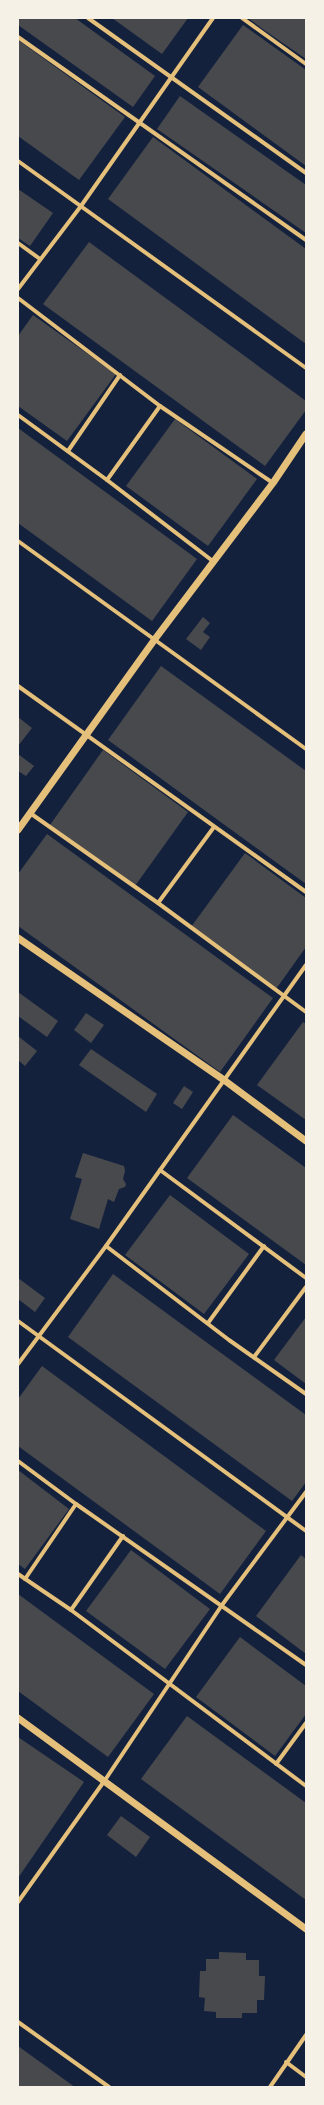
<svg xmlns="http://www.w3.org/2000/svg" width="324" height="2105" font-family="'Archivo Narrow',sans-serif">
<rect width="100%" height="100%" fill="#14213d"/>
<g fill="#48494c">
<polygon points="18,18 75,18 155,76 133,107 18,25"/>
<polygon points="112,18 188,18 162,54"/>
<polygon points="248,18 306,18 306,59 264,30"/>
<polygon points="243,25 306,70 306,166 198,87"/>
<polygon points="18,40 125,117 79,180 18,136"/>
<polygon points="180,96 306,185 306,233 157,129"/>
<polygon points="153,137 306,249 306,344 108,199"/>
<polygon points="18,189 53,213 30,246 18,238"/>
<polygon points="89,242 306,401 306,410 265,466 43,304"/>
<polygon points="33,315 116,374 67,441 18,406 18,336"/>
<polygon points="175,419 257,479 208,546 126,486"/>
<polygon points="18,428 197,559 152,621 18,523"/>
<polygon points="203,617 210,623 203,632 210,637 201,650 186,639"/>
<polygon points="161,666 306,771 306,884 108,740"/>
<polygon points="18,717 32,728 18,746"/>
<polygon points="103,750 188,812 135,886 50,825"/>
<polygon points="18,754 34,766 26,776 18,771"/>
<polygon points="47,834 273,998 220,1072 18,926 18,874"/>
<polygon points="245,853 306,898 306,947 276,989 191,927"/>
<polygon points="18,992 58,1021 47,1037 18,1016"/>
<polygon points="86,1013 104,1025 91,1043 74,1030"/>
<polygon points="303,1022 306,1024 306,1120 257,1085"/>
<polygon points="18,1036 37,1051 25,1066 18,1060"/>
<polygon points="91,1049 157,1094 146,1112 79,1065"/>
<polygon points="184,1086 193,1092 182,1109 173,1103"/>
<polygon points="233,1115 306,1168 306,1265 187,1178"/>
<polygon points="83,1153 124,1166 125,1171 123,1179 126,1184 125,1187 119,1189 114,1202 108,1199 99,1229 70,1219 82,1179 75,1177"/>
<polygon points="170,1195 249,1254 204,1314 125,1255"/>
<polygon points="113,1274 306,1415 306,1482 292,1501 68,1337"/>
<polygon points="18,1278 45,1298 35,1312 18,1299"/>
<polygon points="306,1317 306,1384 274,1360"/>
<polygon points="42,1366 266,1531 220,1594 18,1446 18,1399"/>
<polygon points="18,1470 69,1509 25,1569 18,1564"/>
<polygon points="131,1550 210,1609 165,1669 86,1611"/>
<polygon points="301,1555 306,1559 306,1654 256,1616"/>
<polygon points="18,1594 154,1694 108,1757 18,1691"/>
<polygon points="240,1637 306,1686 306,1714 275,1756 196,1697"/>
<polygon points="187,1716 306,1803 306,1900 141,1779"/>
<polygon points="18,1737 84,1782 18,1878"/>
<polygon points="121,1816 150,1837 136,1857 107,1835"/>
<polygon points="219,1952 246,1953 246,1960 259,1960 259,1976 265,1976 264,2000 257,2000 257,2013 242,2013 242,2018 216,2018 216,2012 204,2011 205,1998 199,1997 200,1971 206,1971 206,1959 219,1959"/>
<polygon points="18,2046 72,2085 74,2087 18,2087"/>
</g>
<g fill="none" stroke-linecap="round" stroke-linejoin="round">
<g stroke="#e5c07b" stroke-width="4">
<polyline points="88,18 306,173"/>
<polyline points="242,18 306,64"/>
<polyline points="18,37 306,240"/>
<polyline points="18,161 306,368"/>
<polyline points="18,243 40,259"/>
<polyline points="18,289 81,206 213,18"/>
<polyline points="18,298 160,406 273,483"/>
<polyline points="18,415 107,480 214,562"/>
<polyline points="68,451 120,375"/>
<polyline points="107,480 160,406"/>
<polyline points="18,541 306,749"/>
<polyline points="18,686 306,892"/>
<polyline points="30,813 158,903 306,1012"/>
<polyline points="158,903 214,827"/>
<polyline points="160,1170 306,1278"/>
<polyline points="106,1246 229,1340 306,1394"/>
<polyline points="18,1321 306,1531"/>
<polyline points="208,1323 264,1246"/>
<polyline points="254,1357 306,1287"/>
<polyline points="18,1364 106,1246 306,965"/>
<polyline points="18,1461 76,1504 306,1665"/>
<polyline points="18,1574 71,1610 306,1786"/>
<polyline points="25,1579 76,1504"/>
<polyline points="71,1610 123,1536"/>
<polyline points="276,1764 306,1723"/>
<polyline points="18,1902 105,1780 222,1605 306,1492"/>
<polyline points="18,2022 109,2087"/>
<polyline points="286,2062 306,2077"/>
<polyline points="270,2087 306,2035"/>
</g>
<g stroke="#e5c07b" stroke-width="7">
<polyline points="18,830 155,639 273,483 306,434"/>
<polyline points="18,938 224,1080 306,1141"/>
<polyline points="18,1718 306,1929"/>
</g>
</g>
<rect width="324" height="2105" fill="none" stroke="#f6f1e7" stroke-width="38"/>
</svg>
